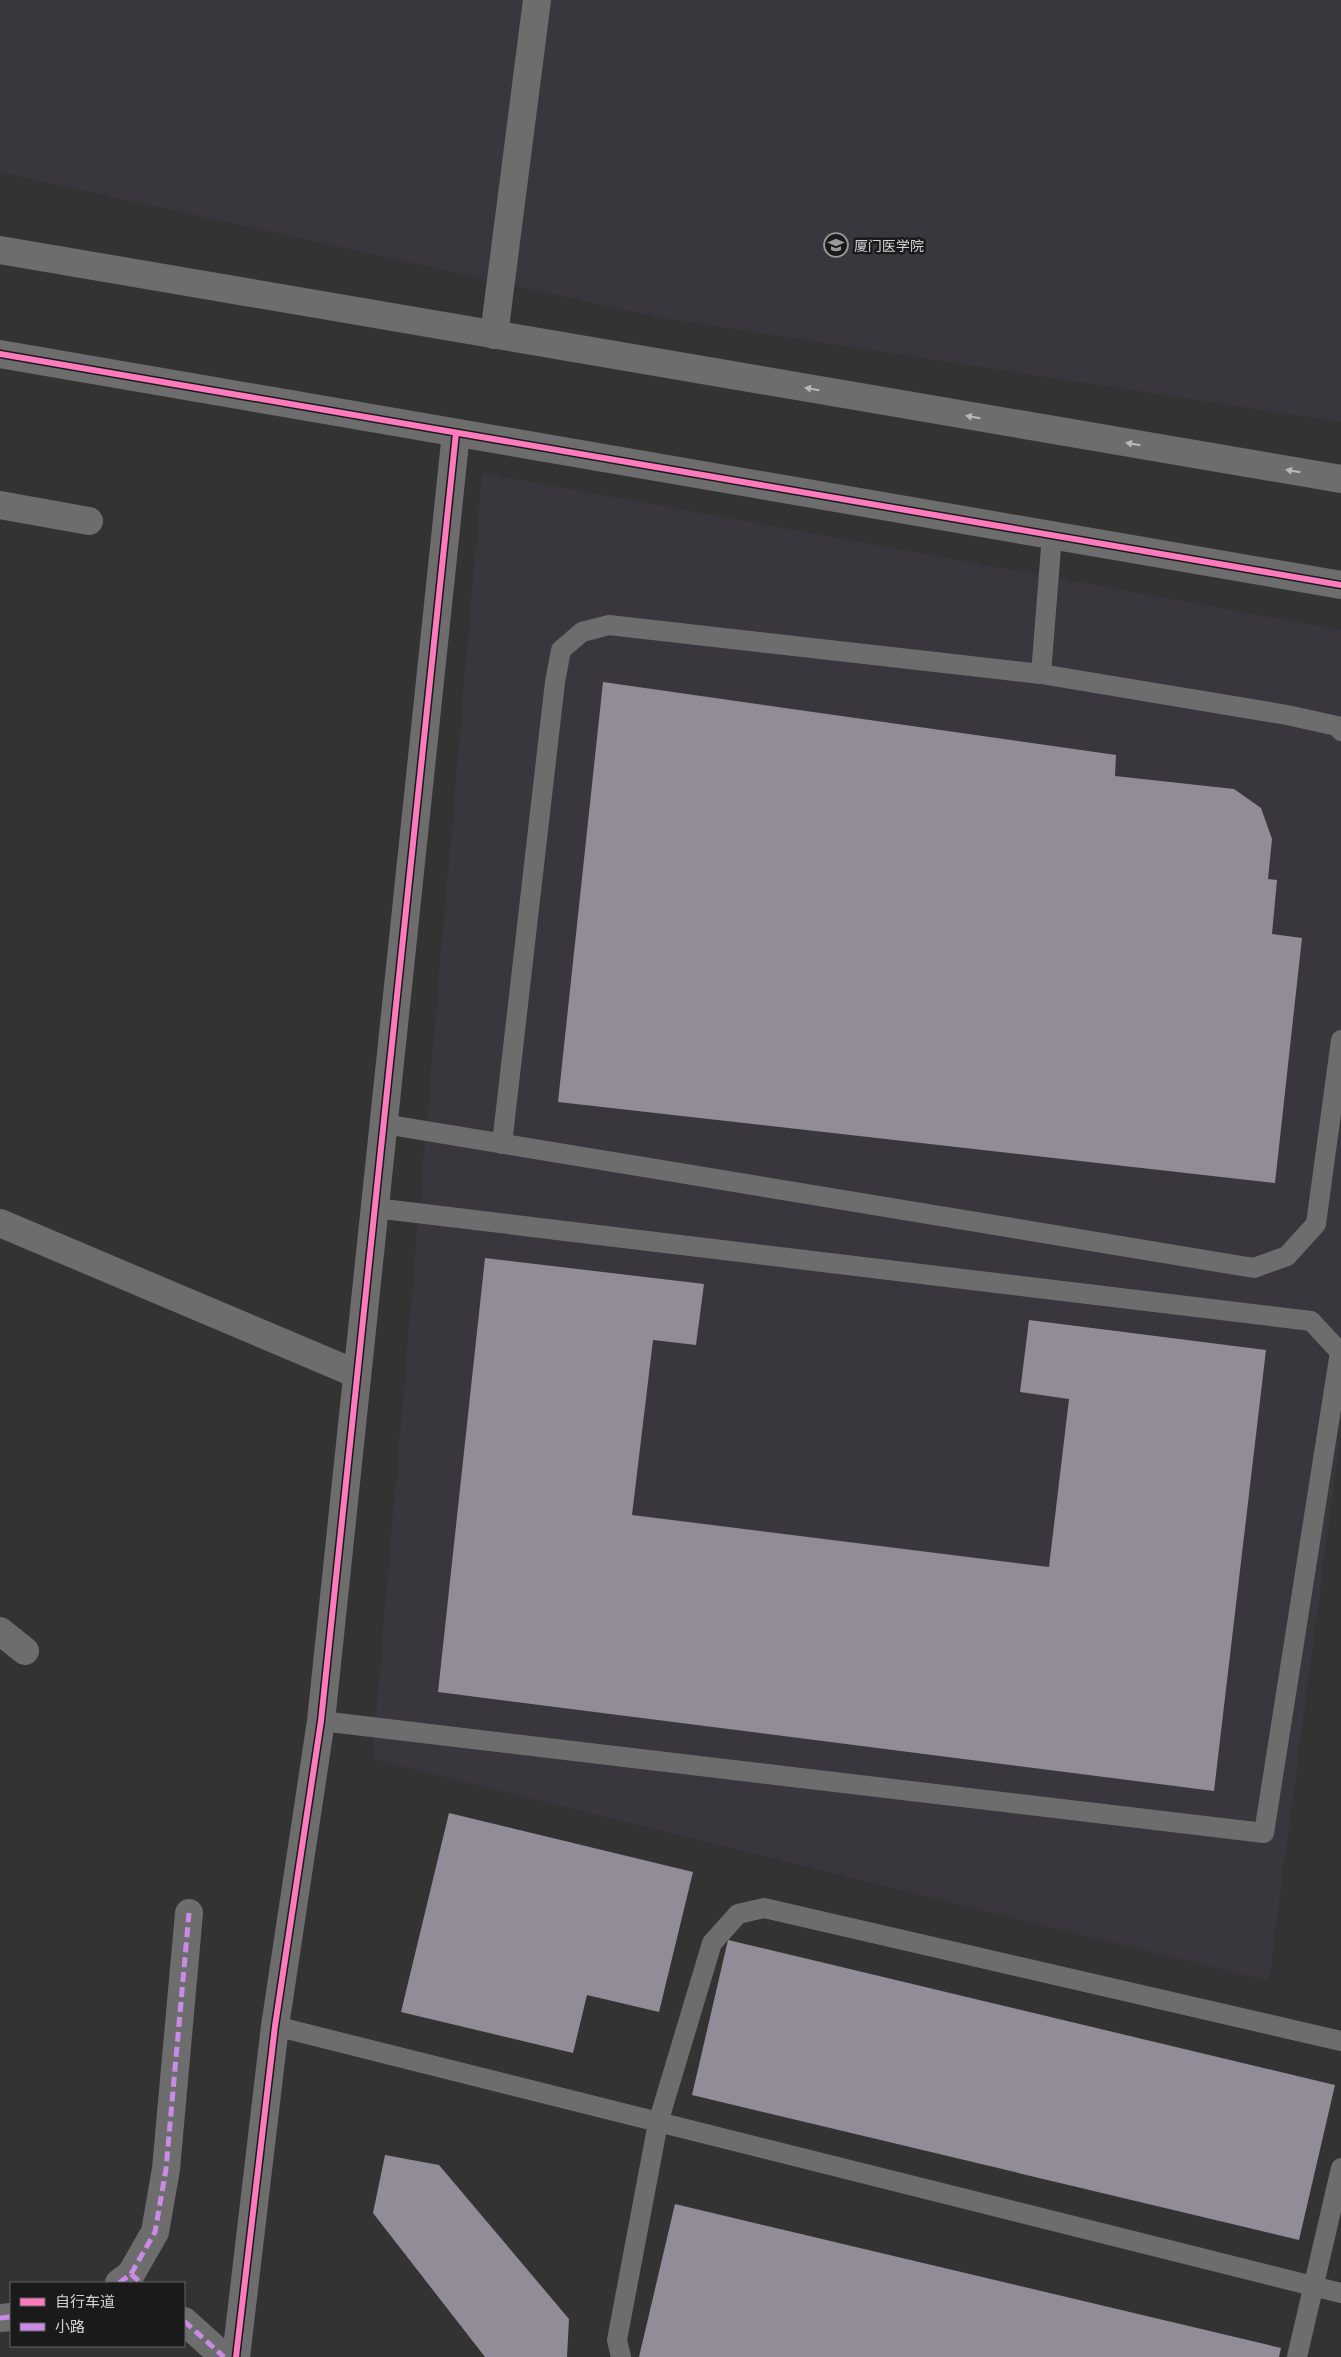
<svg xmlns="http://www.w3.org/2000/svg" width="1341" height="2357" font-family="'Open Sans','Noto Sans SC',sans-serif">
<rect width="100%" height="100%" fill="#333334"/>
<g fill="#3a363e">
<polygon points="0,0 1341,0 1341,422 662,318 0,172"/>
<polygon points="482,473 1341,630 1341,1432 1269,1981 372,1759"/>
</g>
<g fill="#928c98">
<polygon points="603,682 1116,755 1115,776 1234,789 1261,808 1272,839 1268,879 1277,880 1272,934 1302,938 1275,1183 558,1102"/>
<polygon points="485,1258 704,1284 696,1345 653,1340 632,1515 1049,1567 1069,1399 1020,1392 1029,1320 1266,1350 1214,1791 438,1692"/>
<polygon points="449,1813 693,1872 659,2012 587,1995 573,2053 401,2012"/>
<polygon points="728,1940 1335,2085 1299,2240 692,2095"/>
<polygon points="385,2155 439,2165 569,2319 567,2357 485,2357 373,2213"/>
<polygon points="675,2204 1281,2348 1279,2357 639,2357"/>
</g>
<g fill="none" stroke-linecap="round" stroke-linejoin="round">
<g stroke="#6d6d6d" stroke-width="20">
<polyline points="1041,674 1052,535"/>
<polyline points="384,1124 1254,1268 1287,1256 1316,1224 1341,1040"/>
<polyline points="502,1144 555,682 561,650 582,632 609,625 1041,674 1287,715 1337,726 1341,731"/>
<polyline points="321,1721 1264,1833 1340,1352 1311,1321 375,1208"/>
<polyline points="275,2026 1341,2293"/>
<polyline points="621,2357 617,2340 658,2123 712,1943 738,1914 764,1908 1341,2041"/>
<polyline points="1297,2357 1341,2168"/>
</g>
<g stroke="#6d6d6d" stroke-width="28">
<polyline points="494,335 537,0"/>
<polyline points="0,505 89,521"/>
<polyline points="0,1223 357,1374"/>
<polyline points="0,1631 25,1651"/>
<polyline points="119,2283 131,2274 155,2232 166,2169 189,1913"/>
<polyline points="0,2318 11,2317"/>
<polyline points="184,2321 224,2357"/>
<polyline points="236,2357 275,2026 321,1721 456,433"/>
</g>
<g stroke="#6d6d6d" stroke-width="28">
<polyline points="0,250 1341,479"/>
<polyline points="0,354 1341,585"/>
</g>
<g stroke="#ca8be6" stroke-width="5" stroke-dasharray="10 5" stroke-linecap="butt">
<polyline points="131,2274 141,2283"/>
<polyline points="119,2283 131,2274 155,2232 166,2169 189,1913"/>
<polyline points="0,2318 11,2317"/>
<polyline points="184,2321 224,2357"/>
</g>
<g stroke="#1b1a1b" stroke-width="9">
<g id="cycleway">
<polyline points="0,354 1341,585"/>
<polyline points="236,2357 275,2026 321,1721 456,433"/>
</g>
</g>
<use href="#cycleway" stroke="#fd7abc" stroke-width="6"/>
</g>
<defs><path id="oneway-solid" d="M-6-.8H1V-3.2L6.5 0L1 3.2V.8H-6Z" transform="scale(1.25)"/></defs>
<g fill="#b9b9ba">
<use href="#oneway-solid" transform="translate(812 389) rotate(-170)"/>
<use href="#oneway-solid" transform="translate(973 417) rotate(-170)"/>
<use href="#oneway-solid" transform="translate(1133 444) rotate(-170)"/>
<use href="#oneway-solid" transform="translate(1293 471) rotate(-170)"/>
</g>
<defs>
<g id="university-ring" transform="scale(1.25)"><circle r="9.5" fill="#1b1a1b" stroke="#9a9a9b" stroke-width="1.5"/><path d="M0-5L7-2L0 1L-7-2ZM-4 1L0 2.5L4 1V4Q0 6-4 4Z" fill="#9a9a9b"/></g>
</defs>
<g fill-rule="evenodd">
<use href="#university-ring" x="836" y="245"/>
</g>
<g text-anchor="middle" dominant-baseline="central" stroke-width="5" stroke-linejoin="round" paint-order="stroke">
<g font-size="14" fill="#d2d2d3" stroke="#1b1a1b" text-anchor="start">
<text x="854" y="245">厦门医学院</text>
</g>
</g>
<rect x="10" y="2282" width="175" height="65" fill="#1b1a1b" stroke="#646465"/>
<rect x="20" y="2298" width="25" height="8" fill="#fd7abc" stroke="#646465"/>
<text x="55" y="2307" font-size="15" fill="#d2d2d3">自行车道</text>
<rect x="20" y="2323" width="25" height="8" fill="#ca8be6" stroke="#646465"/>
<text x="55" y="2332" font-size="15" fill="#d2d2d3">小路</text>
</svg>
